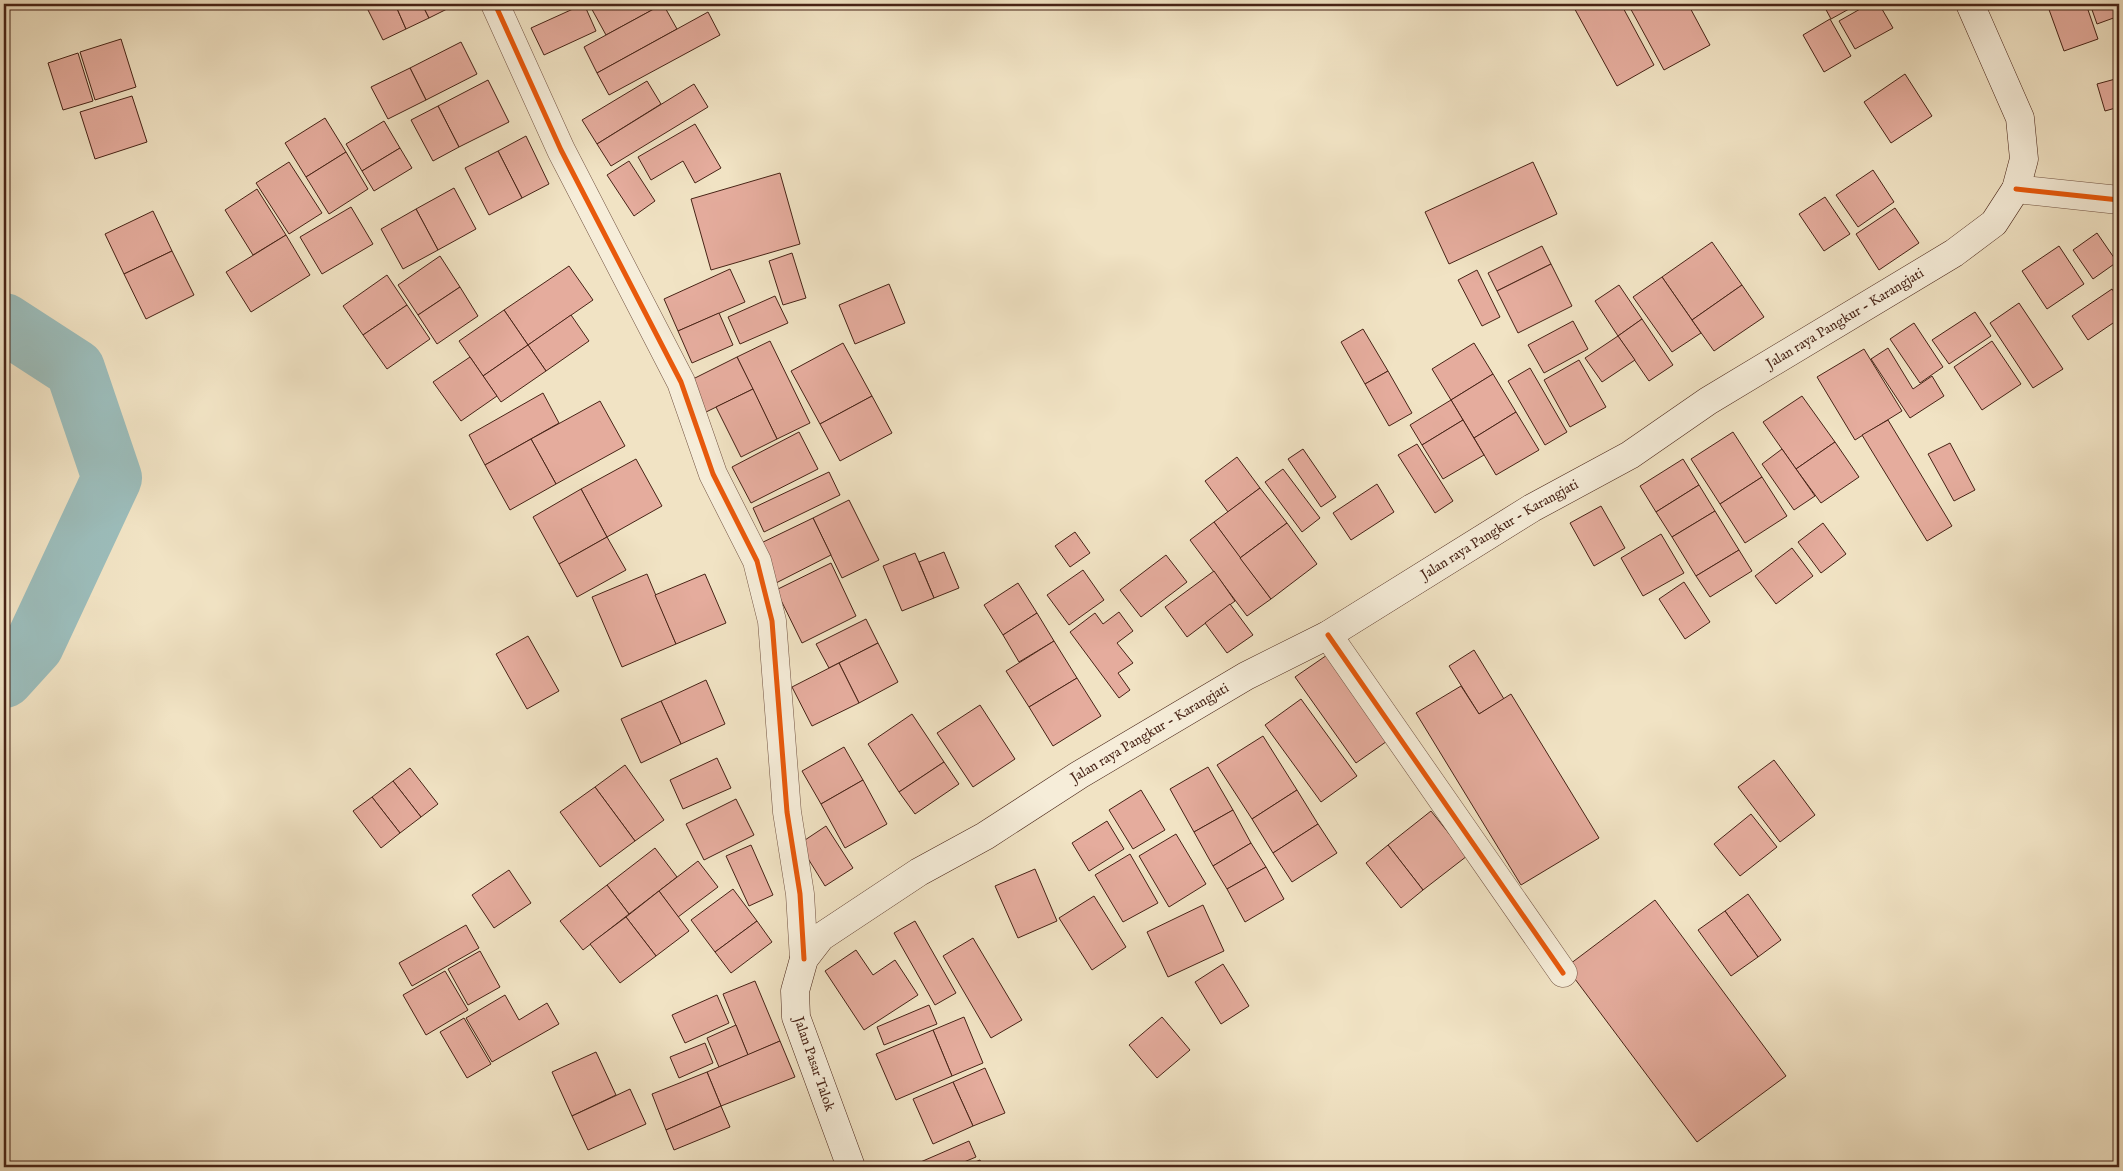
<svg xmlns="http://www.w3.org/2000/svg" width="2123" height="1171" font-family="'IM FELL English',serif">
<rect width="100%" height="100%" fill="#f1e3c4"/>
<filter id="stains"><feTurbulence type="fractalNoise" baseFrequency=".004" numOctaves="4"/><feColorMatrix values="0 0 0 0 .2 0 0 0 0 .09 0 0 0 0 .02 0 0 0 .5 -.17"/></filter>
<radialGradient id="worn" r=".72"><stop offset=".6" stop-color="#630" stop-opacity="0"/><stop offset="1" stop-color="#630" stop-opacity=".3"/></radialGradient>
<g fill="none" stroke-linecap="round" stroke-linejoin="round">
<polyline stroke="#9cbdbb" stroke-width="60" points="4,323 75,369 112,478 34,645 4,678"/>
</g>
<g fill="#e5ac9d" stroke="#472316">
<polygon points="365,4 395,4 406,29 383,40"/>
<polygon points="395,4 422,4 429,18 406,29"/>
<polygon points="422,4 454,4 455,5 429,18"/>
<polygon points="584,4 596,31 544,55 531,28"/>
<polygon points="589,4 663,4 606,35"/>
<polygon points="663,4 677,29 597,73 584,47"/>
<polygon points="1572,4 1621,4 1654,65 1617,86"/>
<polygon points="1628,4 1688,4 1710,45 1664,70"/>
<polygon points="1823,4 1858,4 1831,19"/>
<polygon points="1869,4 1879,4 1893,28 1855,49 1839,21"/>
<polygon points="2047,4 2086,4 2098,39 2064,51"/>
<polygon points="2090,4 2119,4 2119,16 2097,24"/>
<polygon points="708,12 720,35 609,95 597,73"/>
<polygon points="1830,19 1851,56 1824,72 1803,35"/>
<polygon points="121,39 136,87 95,100 80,52"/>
<polygon points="461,42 477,74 426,100 410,68"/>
<polygon points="78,53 93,101 63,110 48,63"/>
<polygon points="410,68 426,100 388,119 371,87"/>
<polygon points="1905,74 1932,116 1891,143 1864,102"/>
<polygon points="2119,78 2119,107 2105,111 2097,84"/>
<polygon points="488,80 509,122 459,147 438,106"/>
<polygon points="647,81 661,104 597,144 582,120"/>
<polygon points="694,84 708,107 611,166 597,144"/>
<polygon points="132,96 147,142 95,159 80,112"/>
<polygon points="438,106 459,147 433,161 411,120"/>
<polygon points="325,118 346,152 306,177 285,143"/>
<polygon points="384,121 400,148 362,171 346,144"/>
<polygon points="695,124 721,168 695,183 683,161 651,180 638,157"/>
<polygon points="526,136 549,184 522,198 498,151"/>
<polygon points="400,148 412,168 374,191 362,171"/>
<polygon points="498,151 522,198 489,215 465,168"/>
<polygon points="346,152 368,189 329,214 306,177"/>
<polygon points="629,161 655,201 634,216 607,175"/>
<polygon points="289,162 322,213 289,234 256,183"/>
<polygon points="1533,162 1557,214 1449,264 1425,212"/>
<polygon points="1873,170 1894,202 1858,227 1836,195"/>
<polygon points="780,173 800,244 711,270 691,199"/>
<polygon points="454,188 476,229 438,250 416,209"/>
<polygon points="257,189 286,235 253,255 225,210"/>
<polygon points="1825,197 1850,234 1824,251 1799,214"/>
<polygon points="351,207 373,244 322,274 300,237"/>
<polygon points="1895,208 1919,243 1879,270 1856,234"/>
<polygon points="416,209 438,250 403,269 381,229"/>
<polygon points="153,211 172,251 124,274 105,234"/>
<polygon points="2097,233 2117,262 2093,279 2073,250"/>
<polygon points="286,235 310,275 251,312 226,272"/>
<polygon points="1712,242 1742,285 1692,320 1662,277"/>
<polygon points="1542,246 1551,264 1497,291 1488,273"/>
<polygon points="2059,246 2084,284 2047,309 2022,271"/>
<polygon points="172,251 194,295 146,319 124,274"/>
<polygon points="792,253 806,298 783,305 769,261"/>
<polygon points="440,256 460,287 418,315 398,285"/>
<polygon points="1551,264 1572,306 1518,333 1497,291"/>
<polygon points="569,266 593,300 528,345 504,310"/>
<polygon points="730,269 745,302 678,331 664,299"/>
<polygon points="1477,270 1500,317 1482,326 1458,280"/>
<polygon points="387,275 407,305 363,335 343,306"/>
<polygon points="1662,277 1701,333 1672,352 1633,297"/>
<polygon points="889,284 905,323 855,344 839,305"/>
<polygon points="1619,285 1642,319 1618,336 1595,301"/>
<polygon points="1742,285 1764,317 1714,351 1692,320"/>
<polygon points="460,287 478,316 437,344 418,315"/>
<polygon points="2112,289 2119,301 2119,319 2088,340 2072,316"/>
<polygon points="775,296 788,323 740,344 728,317"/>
<polygon points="2019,303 2063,369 2033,388 1990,323"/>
<polygon points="407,305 430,339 387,369 363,335"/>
<polygon points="504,310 528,345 483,376 459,341"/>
<polygon points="1975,312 1991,336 1949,364 1932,340"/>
<polygon points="719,313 733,345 692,363 678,331"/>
<polygon points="571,315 589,341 546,371 528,345"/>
<polygon points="1642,319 1673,365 1649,381 1618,336"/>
<polygon points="1573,321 1588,349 1544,373 1528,345"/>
<polygon points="1914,323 1943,367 1920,383 1890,339"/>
<polygon points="1363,329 1388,371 1365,384 1341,342"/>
<polygon points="1618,336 1635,360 1602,382 1585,358"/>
<polygon points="770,341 810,423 777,439 737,357"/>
<polygon points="1992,341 2021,384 1982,410 1954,367"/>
<polygon points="843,343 872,396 820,424 791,371"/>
<polygon points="1474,343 1493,374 1451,400 1432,369"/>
<polygon points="528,345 546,371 501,402 483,376"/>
<polygon points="1888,348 1913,389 1932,376 1944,396 1910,418 1871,359"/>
<polygon points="1864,349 1902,411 1855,440 1817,377"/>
<polygon points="470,357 497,396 461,421 433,382"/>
<polygon points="737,357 753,389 704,413 689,381"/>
<polygon points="1579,360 1606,407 1570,427 1544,380"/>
<polygon points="1530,368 1567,432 1545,445 1508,381"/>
<polygon points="1388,371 1412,413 1389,426 1365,384"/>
<polygon points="1493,374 1516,412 1474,438 1451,400"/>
<polygon points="753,389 777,439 741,457 716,407"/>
<polygon points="543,393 559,423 485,465 469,435"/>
<polygon points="872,396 892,433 840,461 820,424"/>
<polygon points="1802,396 1835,442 1796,469 1763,422"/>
<polygon points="1451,400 1463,420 1422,445 1410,425"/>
<polygon points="600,401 625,446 556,484 531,439"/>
<polygon points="1516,412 1539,450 1496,475 1474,438"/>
<polygon points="1463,420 1484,455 1443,479 1422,445"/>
<polygon points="1888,420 1952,526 1927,541 1862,435"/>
<polygon points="799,432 818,469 751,503 732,467"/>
<polygon points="1733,432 1762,477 1720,504 1691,459"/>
<polygon points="531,439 556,484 510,510 485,465"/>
<polygon points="1835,442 1859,477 1821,503 1796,469"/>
<polygon points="1950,443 1975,490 1954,501 1928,454"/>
<polygon points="1417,444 1453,501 1435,513 1398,455"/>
<polygon points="1303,449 1336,497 1321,507 1288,459"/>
<polygon points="1782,449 1815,496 1794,510 1762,464"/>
<polygon points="1237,457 1260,488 1228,512 1205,481"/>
<polygon points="636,459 662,506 607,537 581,489"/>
<polygon points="1683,459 1699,485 1656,512 1640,486"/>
<polygon points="1283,469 1320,518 1302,532 1265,482"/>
<polygon points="829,472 840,495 764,532 753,508"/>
<polygon points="1762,477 1787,516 1745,543 1720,504"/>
<polygon points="1377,484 1394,512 1351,540 1333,513"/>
<polygon points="1699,485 1715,511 1672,537 1656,512"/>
<polygon points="1260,488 1287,523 1240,558 1214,522"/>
<polygon points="581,489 607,537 559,564 533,517"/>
<polygon points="849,500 879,560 842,578 813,518"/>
<polygon points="1601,506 1625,548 1594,566 1570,523"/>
<polygon points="1715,511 1739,550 1696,576 1672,537"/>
<polygon points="813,518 831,555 776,583 757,545"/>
<polygon points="1214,522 1271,599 1247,616 1190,540"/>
<polygon points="1287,523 1317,564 1271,599 1240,558"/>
<polygon points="1823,523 1846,554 1821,573 1798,542"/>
<polygon points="1075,532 1090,553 1070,567 1055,546"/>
<polygon points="1661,534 1684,573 1643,596 1621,558"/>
<polygon points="607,537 626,570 577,597 559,564"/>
<polygon points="1792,548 1813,576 1776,604 1755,576"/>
<polygon points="1739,550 1752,571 1710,597 1696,576"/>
<polygon points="944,552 959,588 934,598 919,562"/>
<polygon points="915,553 934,598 902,611 883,566"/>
<polygon points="1166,555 1187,582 1141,617 1120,590"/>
<polygon points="831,563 856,616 802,643 776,590"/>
<polygon points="1083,570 1104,600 1069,625 1047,595"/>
<polygon points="1214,571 1235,601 1187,637 1165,607"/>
<polygon points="647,574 676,644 622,667 592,597"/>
<polygon points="705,574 726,623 676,644 655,595"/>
<polygon points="1684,582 1710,622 1685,639 1659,599"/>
<polygon points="1018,583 1037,613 1003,635 984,605"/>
<polygon points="1230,604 1253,635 1227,653 1205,623"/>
<polygon points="1119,612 1133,631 1117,643 1133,663 1118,673 1130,690 1119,698 1070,632 1095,613 1103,624"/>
<polygon points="1037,613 1054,641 1019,662 1003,635"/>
<polygon points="866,619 878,643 829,668 816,644"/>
<polygon points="528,636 559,691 527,709 496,654"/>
<polygon points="1054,641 1077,678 1029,707 1006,671"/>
<polygon points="878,643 898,682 859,703 839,663"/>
<polygon points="1474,650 1504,699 1479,714 1449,666"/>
<polygon points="1330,653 1390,739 1356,763 1295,677"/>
<polygon points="839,663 859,703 812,726 792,687"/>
<polygon points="1077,678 1101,716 1053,746 1029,707"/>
<polygon points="706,680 725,724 681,744 661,701"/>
<polygon points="1461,686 1479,714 1511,694 1599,838 1521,885 1416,713"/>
<polygon points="1301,699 1357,776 1321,802 1265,725"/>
<polygon points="661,701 681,744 641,763 621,719"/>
<polygon points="980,705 1015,759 973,787 937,733"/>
<polygon points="912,714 944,762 899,792 868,744"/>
<polygon points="1263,736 1297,790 1252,819 1217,765"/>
<polygon points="844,747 863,780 821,804 802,771"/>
<polygon points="717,758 731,788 683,809 670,780"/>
<polygon points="1774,760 1815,815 1780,842 1738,787"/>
<polygon points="944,762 959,784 915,814 899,792"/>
<polygon points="625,765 664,820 635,841 595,787"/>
<polygon points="1208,767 1233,810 1194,832 1170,789"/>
<polygon points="410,768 438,804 421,817 393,781"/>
<polygon points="863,780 887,824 845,848 821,804"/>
<polygon points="393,781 421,817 400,833 372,797"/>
<polygon points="595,787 635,841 600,867 560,812"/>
<polygon points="1141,790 1165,830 1133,849 1109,810"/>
<polygon points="1297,790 1318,824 1273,853 1252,819"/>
<polygon points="372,797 400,833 381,848 353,811"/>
<polygon points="736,799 754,835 704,860 686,824"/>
<polygon points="1233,810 1251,843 1213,866 1194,832"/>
<polygon points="1431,811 1467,856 1423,890 1388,845"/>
<polygon points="1751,814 1777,847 1740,876 1714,844"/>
<polygon points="1107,821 1124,849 1089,871 1072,843"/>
<polygon points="1318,824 1337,853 1292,882 1273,853"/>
<polygon points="826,826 853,868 825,886 799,844"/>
<polygon points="1176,834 1206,884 1169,907 1139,856"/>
<polygon points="1251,843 1266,867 1227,889 1213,866"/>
<polygon points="751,845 773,895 749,906 726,856"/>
<polygon points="1388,845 1423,890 1401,908 1366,863"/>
<polygon points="655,848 677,877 629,914 607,885"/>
<polygon points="1130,854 1158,903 1123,922 1095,875"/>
<polygon points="698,861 718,887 678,917 659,891"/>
<polygon points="1266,867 1284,899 1245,922 1227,889"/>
<polygon points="1035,869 1057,921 1018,938 995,886"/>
<polygon points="509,870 531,903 494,928 472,895"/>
<polygon points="607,885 629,914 583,950 560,921"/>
<polygon points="733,889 757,921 715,952 691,920"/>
<polygon points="659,891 689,931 656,956 626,917"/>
<polygon points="1748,894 1781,940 1758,957 1725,911"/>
<polygon points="1094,896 1126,947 1092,970 1059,918"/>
<polygon points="1655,900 1786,1076 1697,1142 1566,967"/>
<polygon points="1203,905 1224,951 1168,977 1147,932"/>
<polygon points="1725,911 1758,957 1731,976 1698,930"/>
<polygon points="626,917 656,956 620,983 590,944"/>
<polygon points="757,921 772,942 731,973 715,952"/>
<polygon points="915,921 956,993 935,1005 894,933"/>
<polygon points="466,925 479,948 412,986 399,963"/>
<polygon points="973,938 1022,1020 991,1038 943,956"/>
<polygon points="856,950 873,975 895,960 918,995 864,1030 825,971"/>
<polygon points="480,951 500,987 468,1005 448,969"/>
<polygon points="1223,964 1249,1006 1221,1024 1195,982"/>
<polygon points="445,971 468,1010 426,1035 403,995"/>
<polygon points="755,981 780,1041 748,1055 723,994"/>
<polygon points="505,995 519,1020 547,1003 559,1024 492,1062 466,1018"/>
<polygon points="717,995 729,1023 685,1043 672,1015"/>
<polygon points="929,1005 937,1024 884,1045 877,1027"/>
<polygon points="964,1017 983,1063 952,1076 933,1030"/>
<polygon points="1162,1017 1190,1050 1157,1078 1129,1045"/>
<polygon points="464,1018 491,1064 467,1078 440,1032"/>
<polygon points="736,1025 748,1055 719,1067 707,1038"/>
<polygon points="933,1030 952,1076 896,1100 876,1054"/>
<polygon points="780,1041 795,1077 721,1106 707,1072"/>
<polygon points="705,1043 713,1063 679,1078 670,1057"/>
<polygon points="596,1052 616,1095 572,1116 552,1072"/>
<polygon points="985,1068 1005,1113 973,1126 953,1082"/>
<polygon points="707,1072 721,1106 666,1130 652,1094"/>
<polygon points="953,1082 973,1126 933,1144 913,1099"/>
<polygon points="630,1089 646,1124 588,1150 572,1116"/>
<polygon points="721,1106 730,1127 674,1150 666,1130"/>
<polygon points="969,1141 976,1157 952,1167 909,1167"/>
<polygon points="980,1160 983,1167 962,1167"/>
</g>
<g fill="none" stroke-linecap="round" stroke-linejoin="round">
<g stroke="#725342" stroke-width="29">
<g id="minor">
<polyline points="495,4 561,150 681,382 713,474 757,561 772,621 787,812 800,894 804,959"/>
<polyline points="2016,189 2119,200"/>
<polyline points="1328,635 1563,973"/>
</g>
</g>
<g stroke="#472316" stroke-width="29">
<g id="secondary">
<path id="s1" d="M 851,1167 L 796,1017 L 795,991 L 804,959 L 821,937 L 919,872 L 985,836 L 1079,775 L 1246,676 L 1328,635 L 1532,508 L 1630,455 L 1708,401 L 1954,253 L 1994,223 L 2016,189 L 2024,159 L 2020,118 L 1970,4"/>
</g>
</g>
<use href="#minor" stroke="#f6edd9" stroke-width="28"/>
<use href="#secondary" stroke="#f6edd9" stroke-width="28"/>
<g stroke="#f6edd9" stroke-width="8">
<g id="cycleway">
<polyline points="495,4 561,150 681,382 713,474 757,561 772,621 787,812 800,894 804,959"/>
<polyline points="2016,189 2119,200"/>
<polyline points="1328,635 1563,973"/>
</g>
</g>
<use href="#cycleway" stroke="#e8590c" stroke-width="5"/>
</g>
<g text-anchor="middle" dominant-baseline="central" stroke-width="4" stroke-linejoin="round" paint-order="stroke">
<g font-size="14" fill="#472316" stroke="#f6edd9">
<text stroke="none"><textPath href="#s1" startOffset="1444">Jalan raya Pangkur - Karangjati</textPath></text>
<text stroke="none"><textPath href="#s1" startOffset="1039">Jalan raya Pangkur - Karangjati</textPath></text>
<text stroke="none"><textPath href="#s1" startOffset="634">Jalan raya Pangkur - Karangjati</textPath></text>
<text transform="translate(814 1064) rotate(71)">Jalan Pasar Talok</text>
</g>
</g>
<rect width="2123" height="1171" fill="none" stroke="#f1e3c4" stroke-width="20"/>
<rect x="5" y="5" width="2113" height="1161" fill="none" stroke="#472316" stroke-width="2.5"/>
<rect x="10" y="10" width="2103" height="1151" fill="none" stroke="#472316"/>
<rect width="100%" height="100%" filter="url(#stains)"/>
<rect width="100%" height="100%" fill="url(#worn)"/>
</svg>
